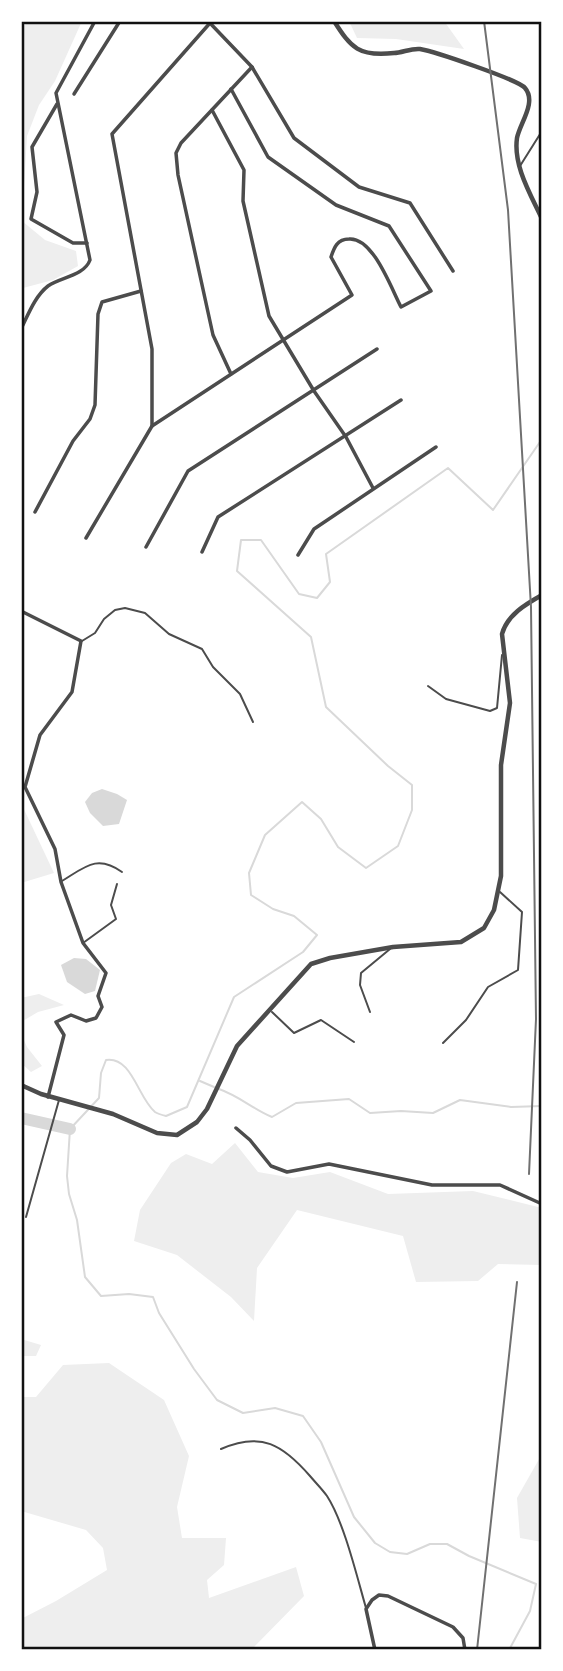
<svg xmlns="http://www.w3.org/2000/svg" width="563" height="1671" font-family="Roboto,sans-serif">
<rect width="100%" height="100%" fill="#fff"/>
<g fill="#eee">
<polygon points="30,21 82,21 55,81 39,105 27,136 22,221 45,240 76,251 78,266 53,280 23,288 21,292 21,28"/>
<polygon points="349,21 444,21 464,49 396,39 357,38"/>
<polygon points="21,803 54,873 21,883"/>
<polygon points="39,994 64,1005 38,1012 21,1022 21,998"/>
<polygon points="21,1033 27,1047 42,1066 31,1072 21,1063"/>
<polygon points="235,1143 258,1172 293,1178 330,1172 388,1194 473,1191 542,1208 542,1265 498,1264 478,1281 416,1282 403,1236 297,1210 257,1268 254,1321 231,1297 177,1255 134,1241 140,1210 171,1163 186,1154 212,1164"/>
<polygon points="21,1339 41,1345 36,1356 21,1356"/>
<polygon points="109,1363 164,1400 189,1456 177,1507 182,1538 226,1538 224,1565 207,1580 209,1598 296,1567 304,1596 251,1650 21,1650 21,1619 56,1601 107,1570 103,1548 86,1530 21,1511 21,1397 36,1397 63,1365"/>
<polygon points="542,1454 542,1542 520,1538 517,1498"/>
</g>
<g fill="#d9d9d9">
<polygon points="102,789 117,794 127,800 119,824 103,826 90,813 85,802 92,793"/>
<polygon points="74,958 86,959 100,970 95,991 85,994 67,982 61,965"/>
</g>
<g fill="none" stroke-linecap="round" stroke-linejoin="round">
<g stroke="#d9d9d9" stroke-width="2">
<polyline points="200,1081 214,1087"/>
<path d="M 219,1089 C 239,1096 253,1109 272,1117 L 296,1103 L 349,1099 L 370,1113 L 401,1111 L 433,1113 L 460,1100 L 511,1107 L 542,1106"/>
<path d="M 509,1650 L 530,1611 L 536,1584 L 469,1556 L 447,1544 L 430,1544 L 407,1554 L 390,1552 L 375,1543 L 354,1517 L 321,1442 L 303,1416 L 275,1408 L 243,1413 L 217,1400 L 194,1369 L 159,1313 L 153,1297 L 129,1294 L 101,1296 L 85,1277 L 77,1220 L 69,1194 L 67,1176 L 70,1129 L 99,1098 L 101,1073 L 106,1060 C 132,1056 138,1098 155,1112 C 158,1114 162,1115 166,1116 L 187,1107 L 234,997 L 303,952 L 317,935 L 294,916 L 273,909 L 251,895 L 249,873 L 265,835 L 302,802 L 321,819 L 338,847 L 366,868 L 398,846 L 412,810 L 412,785 L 388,766 L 326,707 L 311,637 L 237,571 L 241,540 L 261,540 L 299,594 L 317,598 L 330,582 L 326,554 L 448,468 L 493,510 L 542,439"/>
</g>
<polyline stroke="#d9d9d9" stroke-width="12" points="21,1118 70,1129"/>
<g stroke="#4c4c4c" stroke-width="2">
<polyline points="520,166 542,131"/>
<polyline points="82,641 95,633 104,619 115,610 125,608 145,613 169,634 202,649 213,667 240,694 253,722"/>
<polyline points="428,686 446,699 490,711 497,708 502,655"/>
<path d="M 62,881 C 85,867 97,854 122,872"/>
<polyline points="83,943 116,919 111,905 117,884"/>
<polyline points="272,1012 294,1033 321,1020 354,1042"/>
<polyline points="370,1012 360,985 361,973 390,949"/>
<polyline points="443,1043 466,1020 488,987 518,970 522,912 500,892"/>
<polyline points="26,1217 59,1100"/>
<path d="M 221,1449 C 261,1431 283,1445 310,1476 C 315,1482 322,1489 327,1496 C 344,1522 357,1577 366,1608"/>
</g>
<g stroke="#4c4c4c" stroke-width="3.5">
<polyline points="208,21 252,67 294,138 359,187 410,203 453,271"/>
<polyline points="74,94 120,21"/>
<polyline points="57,104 32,147 37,192 31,219 73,243 87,243"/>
<polyline points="212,110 244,170 243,201 269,316 314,391 346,437 373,488"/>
<path d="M 21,329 C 28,315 35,296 48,286 C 61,277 84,276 90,260 L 56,93 L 95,21"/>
<polyline points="231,374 213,335 178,175 176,153 181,143 252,67"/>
<path d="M 152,426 L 352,295 L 331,257 C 334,248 337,239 349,239 C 373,237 391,288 401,307 L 431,291 L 389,226 L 336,205 L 268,157 L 231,89"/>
<polyline points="35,512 73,441 90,419 95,405 98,314 102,302 141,291"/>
<polyline points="86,538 152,426 152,349 112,134 210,23"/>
<polyline points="146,547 188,471 377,349"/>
<polyline points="202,552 218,517 401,400"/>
<polyline points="298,555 314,529 436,447"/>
<polyline points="21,611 81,641 72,692 40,735 25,787 55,849 61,882 83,943 106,973 98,996 102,1007 96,1018 86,1021 71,1015 56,1022 64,1035 48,1097"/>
<polyline points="236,1128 250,1140 271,1166 287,1172 329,1164 432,1185 500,1185 542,1204"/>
<polyline points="375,1650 366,1609 372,1600 379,1595 388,1596 453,1627 463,1638 465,1650"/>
</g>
<g stroke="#4c4c4c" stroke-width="4.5">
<path d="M 334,21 C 351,48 359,57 394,53 C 402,53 411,48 420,49 C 433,51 519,80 525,88 C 537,102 520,123 517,138 C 513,166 531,195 542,219"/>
<path d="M 21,1085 L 41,1094 L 113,1114 L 157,1133 L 177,1135 L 197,1122 L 207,1109 L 237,1046 L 311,964 L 330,958 L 393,947 L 461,942 L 484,928 L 494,910 L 501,876 L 501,765 L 510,703 L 502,634 C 507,615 526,604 542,595"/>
</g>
<g stroke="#707070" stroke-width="2">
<polyline points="484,21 508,210 531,607 536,1019 529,1174"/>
<polyline points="477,1650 517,1282"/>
</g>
</g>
<rect width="563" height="1671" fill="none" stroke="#ffffff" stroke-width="46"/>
<rect x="23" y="23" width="517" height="1625" fill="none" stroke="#111" stroke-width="2.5"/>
</svg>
